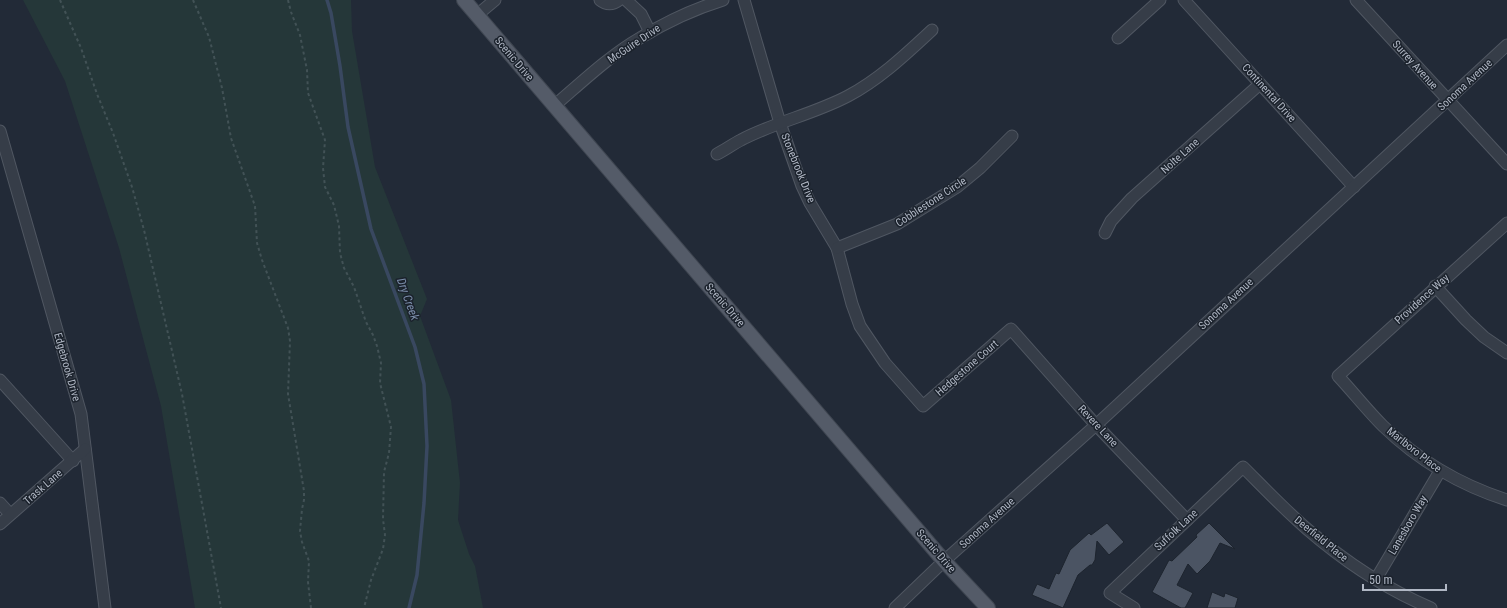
<svg xmlns="http://www.w3.org/2000/svg" width="1507" height="608" font-family="'Roboto Condensed',sans-serif">
<rect width="100%" height="100%" fill="#222a37"/>
<polygon fill="#253739" points="23,0 351,0 352,31 375,167 427,299 420,316 451,400 460,483 458,520 469,554 475,566 483,608 195,608 161,406 119,248 65,81"/>
<g fill="none" stroke-linecap="round" stroke-linejoin="round">
<polyline stroke="#394860" stroke-width="3.5" points="327,0 331,13 340,66 348,127 371,229 415,347 424,384 427,446 424,503 417,575 409,608"/>
</g>
<g fill="#4b5463" stroke="#1d242e">
<polygon points="1107,523 1124,542 1109,555 1097,541 1095,560 1092,565 1090,565 1078,575 1063,608 1032,595 1037,584 1049,589 1056,573 1059,574 1070,550 1089,533 1091,535"/>
<polygon points="1209,523 1235,549 1220,543 1210,561 1197,574 1188,564 1177,585 1193,593 1185,608 1181,608 1152,592 1169,560 1172,561 1197,537 1196,535"/>
<polygon points="1212,592 1224,597 1225,593 1238,598 1235,608 1207,608"/>
</g>
<g fill="none" stroke-linecap="round" stroke-linejoin="round">
<g stroke="#505762" stroke-width="13">
<g id="minor">
<path d="M 600,0 C 606,5 613,5 619,0"/>
<polyline points="626,0 641,14 650,32"/>
<polyline points="744,0 780,123 802,186 810,203 837,248 852,304 860,326 885,363 923,406 1011,329 1096,425 1187,520"/>
<polyline points="1184,0 1354,187"/>
<polyline points="1356,0 1507,164"/>
<polyline points="477,15 495,0"/>
<polyline points="1118,38 1160,0"/>
<path d="M 554,106 C 582,82 609,56 640,38 C 666,22 694,9 723,0"/>
<polyline points="0,131 81,414 105,608"/>
<path d="M 717,154 C 725,150 733,144 741,140 C 775,122 814,114 848,96 C 880,79 906,54 932,30"/>
<path d="M 1507,223 L 1338,376 C 1353,392 1367,410 1383,426 C 1418,460 1460,485 1507,500"/>
<polyline points="1105,233 1111,221 1132,198 1260,84"/>
<polyline points="837,248 897,224 957,187 980,168 1012,136"/>
<polyline points="1435,286 1466,320 1484,337 1507,353"/>
<polyline points="0,380 73,461"/>
<polyline points="0,503 10,514"/>
<polyline points="0,524 85,449"/>
<polyline points="1376,579 1440,471"/>
<polyline points="895,608 944,561 1096,425 1507,45"/>
<path d="M 1134,608 L 1110,593 L 1243,467 C 1264,488 1285,510 1307,529 C 1344,561 1386,589 1431,608"/>
</g>
</g>
<g stroke="#3f4651" stroke-width="16">
<polyline id="major" points="464,0 944,561 988,608"/>
</g>
<g stroke="#425256" stroke-width="2" stroke-dasharray="3 3" stroke-linecap="butt">
<polyline points="60,0 81,48 97,94 113,133 132,187 144,230 182,394 221,608"/>
<polyline points="193,0 209,37 222,88 231,138 255,206 257,243 262,260 288,328 290,341 288,394 304,491 304,500 302,509 300,531 302,542 309,561 308,582 311,608"/>
<polyline points="288,0 291,12 300,35 307,70 308,93 325,140 323,168 325,187 334,205 339,226 340,253 344,268 354,287 366,322 373,335 377,346 381,363 380,383 391,427 389,453 384,472 383,519 385,535 383,549 371,580 364,608"/>
</g>
<use href="#minor" stroke="#363d48" stroke-width="11"/>
<use href="#major" stroke="#545b68" stroke-width="14"/>
</g>
<g text-anchor="middle" dominant-baseline="central" stroke-width="3" stroke-linejoin="round" paint-order="stroke">
<g font-size="11" fill="#b0b7c4" stroke="#1b222c">
<text transform="translate(634 44) rotate(-34)">McGuire Drive</text>
<text transform="translate(514 59) rotate(50)">Scenic Drive</text>
<text transform="translate(1415 65) rotate(48)">Surrey Avenue</text>
<text transform="translate(1465 85) rotate(-43)">Sonoma Avenue</text>
<text transform="translate(1269 93) rotate(48)">Continental Drive</text>
<text transform="translate(1180 156) rotate(-42)">Nolte Lane</text>
<text transform="translate(798 168) rotate(68)">Stonebrook Drive</text>
<text transform="translate(931 202) rotate(-33)">Cobblestone Circle</text>
<text transform="translate(1422 299) rotate(-42)">Providence Way</text>
<text transform="translate(1226 304) rotate(-43)">Sonoma Avenue</text>
<text transform="translate(725 305) rotate(49)">Scenic Drive</text>
<text transform="translate(67 367) rotate(74)">Edgebrook Drive</text>
<text transform="translate(967 368) rotate(-41)">Hedgestone Court</text>
<text transform="translate(1098 426) rotate(47)">Revere Lane</text>
<text transform="translate(1414 450) rotate(38)">Marlboro Place</text>
<text transform="translate(43 487) rotate(-41)">Trask Lane</text>
<text transform="translate(987 523) rotate(-42)">Sonoma Avenue</text>
<text transform="translate(1408 525) rotate(-60)">Lanesboro Way</text>
<text transform="translate(1176 530) rotate(-43)">Suffolk Lane</text>
<text transform="translate(1321 539) rotate(39)">Deerfield Place</text>
<text transform="translate(936 551) rotate(49)">Scenic Drive</text>
</g>
<g font-size="12" font-style="italic" fill="#7b8eaa" stroke="#1b222c">
<text transform="translate(408 299) rotate(70)">Dry Creek</text>
</g>
</g>
<path d="M1363 584v6h83v-6" fill="none" stroke="#b0b7c4" stroke-width="2"/>
<text x="1369" y="584" font-size="12" fill="#b0b7c4" stroke="#1b222c" stroke-width="3" paint-order="stroke">50 m</text>
</svg>
